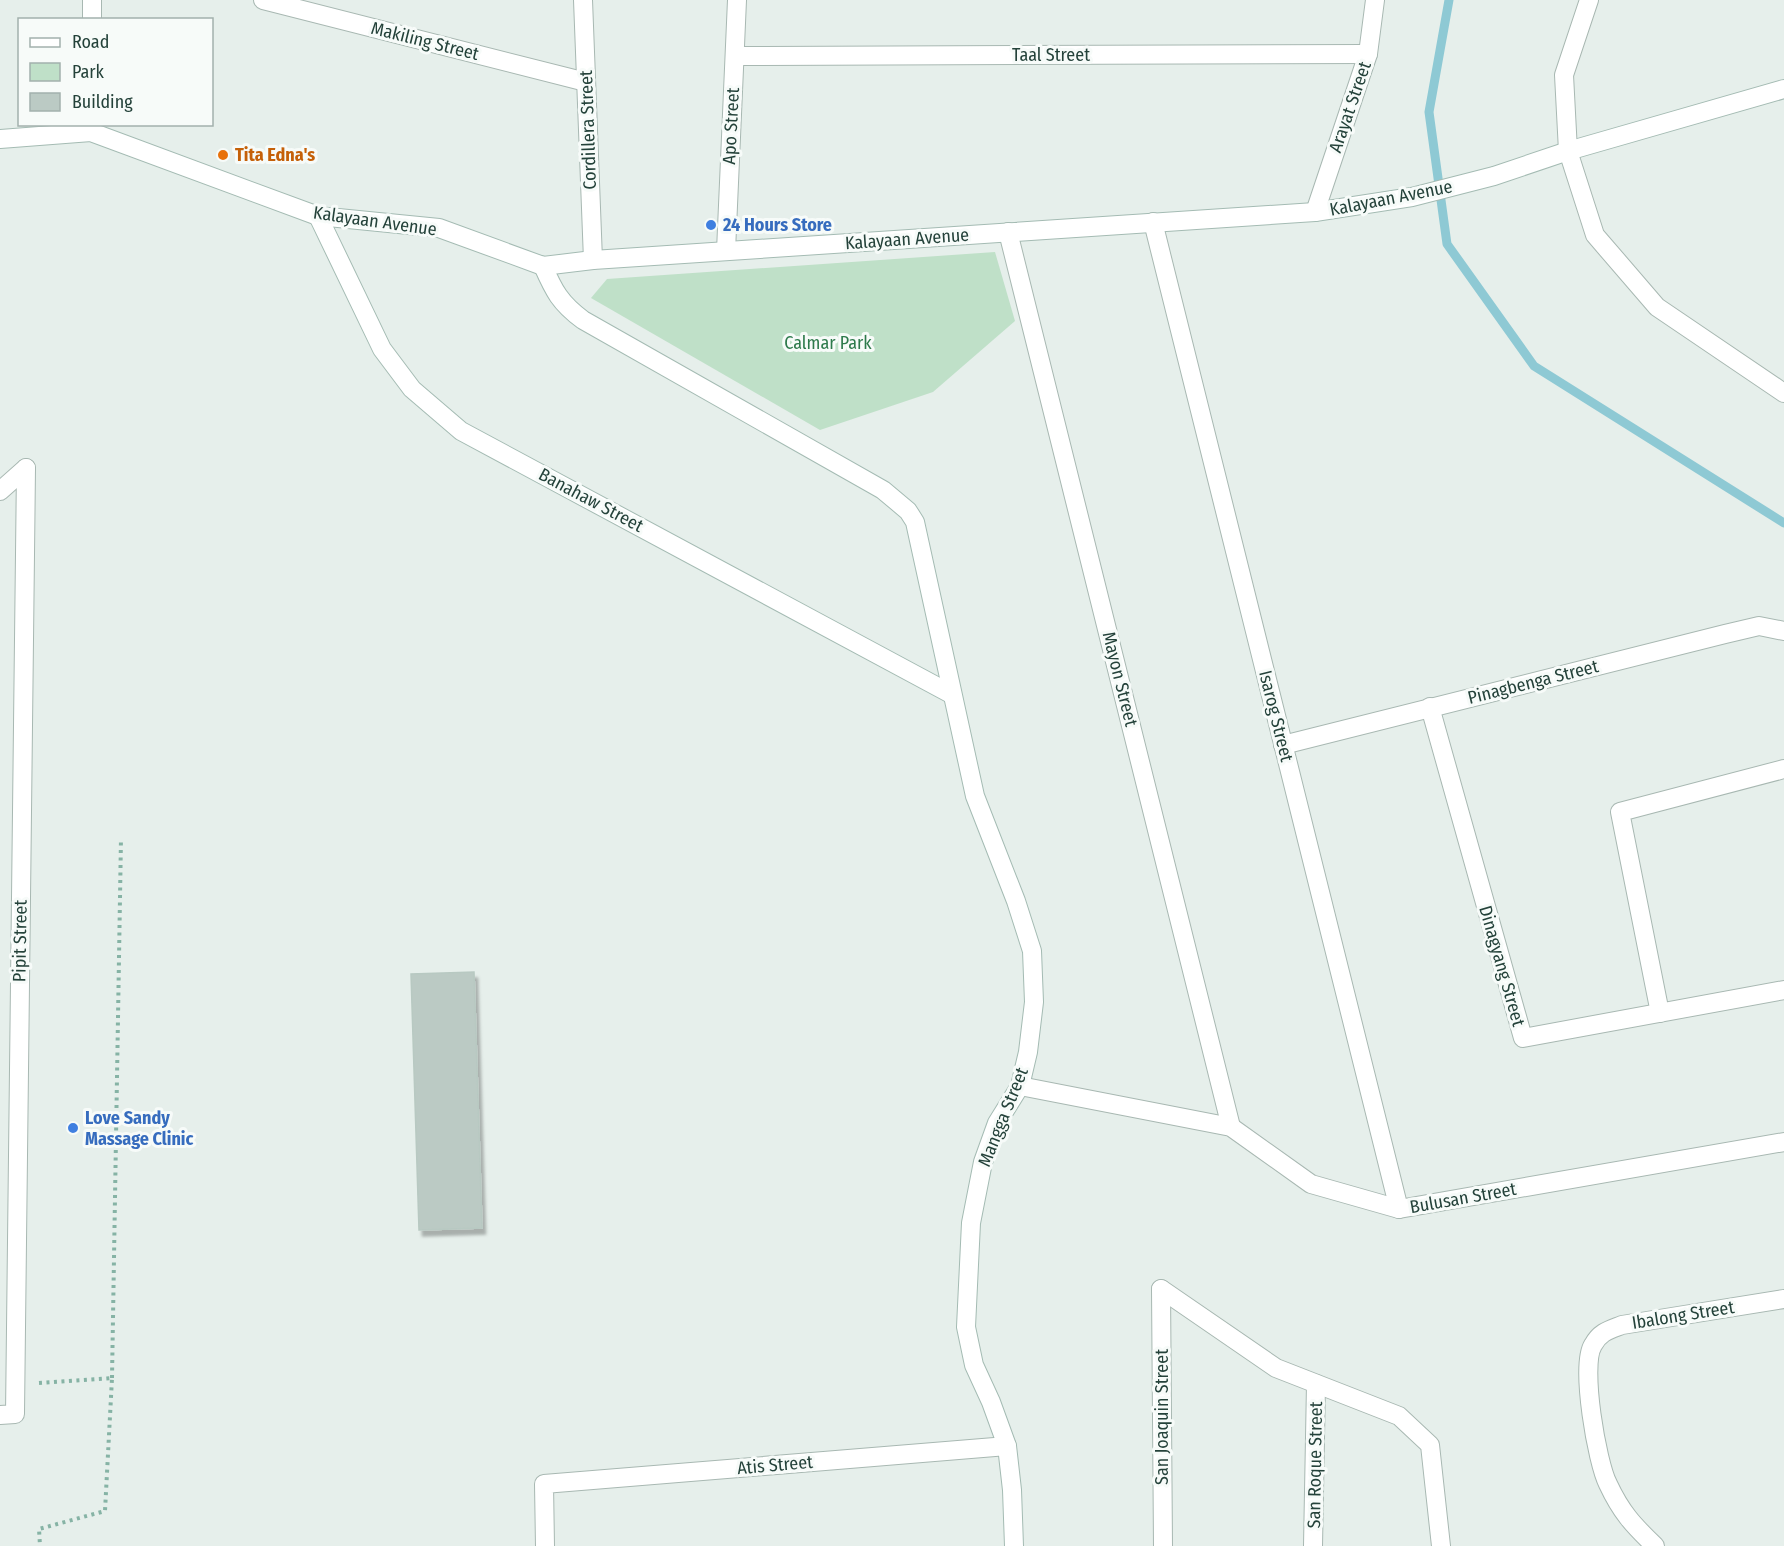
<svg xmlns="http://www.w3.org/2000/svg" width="1784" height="1546" font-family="'Fira Sans Condensed',sans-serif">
<defs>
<filter id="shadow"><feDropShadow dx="3.5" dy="6" stdDeviation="1.5" flood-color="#0004"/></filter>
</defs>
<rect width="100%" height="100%" fill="#e6efeb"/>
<polygon fill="#bfe0c8" points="995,252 1015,321 933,392 820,430 591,298 607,279"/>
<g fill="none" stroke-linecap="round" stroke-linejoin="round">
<polyline stroke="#8ec9d4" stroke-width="9" points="1449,0 1429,112 1447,244 1534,366 1784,523"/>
</g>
<polygon fill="#bbcac4" stroke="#b8c9c2" stroke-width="1.5" filter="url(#shadow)" points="474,972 482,1228 419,1230 411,974"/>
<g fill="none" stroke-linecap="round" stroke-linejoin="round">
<g stroke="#a8b8b2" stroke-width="20">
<g id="street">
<polyline points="263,0 586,82"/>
<polyline points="583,0 593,260"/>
<polyline points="1589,0 1564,75 1568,151 1595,235 1657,307 1784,393"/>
<polyline points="92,20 92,0"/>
<polyline points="735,56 1368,54"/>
<polyline points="1315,212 1368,54 1375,0"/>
<polyline points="1153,222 1399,1209"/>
<polyline points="1008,232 1231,1127"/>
<polyline points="726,251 737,0"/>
<polyline points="0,491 26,468"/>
<polyline points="1430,707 1523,1038 1784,990"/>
<polyline points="1283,745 1725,634 1759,626 1784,631"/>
<polyline points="1660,1013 1620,812 1784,769"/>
<polyline points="1020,1086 1231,1127 1311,1184 1399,1209 1784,1142"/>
<polyline points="1161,1289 1276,1368 1399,1416 1430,1445 1441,1546"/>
<polyline points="1161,1289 1163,1546"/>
<polyline points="0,1415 15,1414 26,468"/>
<polyline points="545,1546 544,1484 1007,1446"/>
<polyline points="1313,1546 1316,1384"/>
<path d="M 1655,1546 C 1633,1525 1621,1512 1608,1484 C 1597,1463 1580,1365 1593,1345 C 1600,1332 1609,1330 1622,1325 L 1784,1299"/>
</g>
</g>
<g stroke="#a4bbb3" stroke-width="20">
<g id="secondary">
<polyline points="0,139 91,132 318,216 439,228 543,266 593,260 1315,212 1412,197 1494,176 1568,151 1784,89"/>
<polyline points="318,216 382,349 412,389 461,431 951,694"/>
<path d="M 543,266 C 554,291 560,303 583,320 L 883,490 L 908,511 L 915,522 L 975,796 L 1016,901 L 1032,951 L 1034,1002 L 1028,1052 L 1020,1086 L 997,1123 L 983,1162 L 971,1223 L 966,1327 L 974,1365 L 991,1402 L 1007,1446 L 1012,1490 L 1014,1546"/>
</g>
</g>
<g stroke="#86b3a5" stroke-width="4" stroke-dasharray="3 4.5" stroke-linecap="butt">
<polyline points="112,1378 121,838"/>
<polyline points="39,1383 112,1378 105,1511 39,1529 40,1546"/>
</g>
<use href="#street" stroke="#fff" stroke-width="18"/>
<use href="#secondary" stroke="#fff" stroke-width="18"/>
</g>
<circle fill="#e8710a" stroke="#f7fbf9" stroke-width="2" cx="223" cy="155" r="6"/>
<g fill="#3f7fe0" stroke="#f7fbf9" stroke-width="2">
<circle cx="711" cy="225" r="6"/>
<circle cx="73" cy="1128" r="6"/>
</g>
<g text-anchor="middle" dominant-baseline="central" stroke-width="6" stroke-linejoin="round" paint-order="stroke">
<g font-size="18" fill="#24423a" stroke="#f7fbf9">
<text transform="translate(425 41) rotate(14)">Makiling Street</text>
<text x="1051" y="55">Taal Street</text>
<text transform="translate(1350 107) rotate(-71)">Arayat Street</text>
<text transform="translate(731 126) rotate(-87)">Apo Street</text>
<text transform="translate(588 130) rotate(-92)">Cordillera Street</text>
<text transform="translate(1391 198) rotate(-11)">Kalayaan Avenue</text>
<text transform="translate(375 221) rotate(8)">Kalayaan Avenue</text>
<text transform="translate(907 239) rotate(-4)">Kalayaan Avenue</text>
<text transform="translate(591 500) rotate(28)">Banahaw Street</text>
<text transform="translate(1120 679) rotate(76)">Mayon Street</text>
<text transform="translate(1533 682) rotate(-14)">Pinagbenga Street</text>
<text transform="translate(1276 716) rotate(76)">Isarog Street</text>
<text transform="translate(20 941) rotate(-89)">Pipit Street</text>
<text transform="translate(1502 966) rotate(74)">Dinagyang Street</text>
<text transform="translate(1003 1117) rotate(-68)">Mangga Street</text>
<text transform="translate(1463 1198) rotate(-10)">Bulusan Street</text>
<text transform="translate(1683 1315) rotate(-9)">Ibalong Street</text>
<text transform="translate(1162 1417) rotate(-90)">San Joaquin Street</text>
<text transform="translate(775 1465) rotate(-5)">Atis Street</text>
<text transform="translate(1315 1465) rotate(-89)">San Roque Street</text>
</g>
<g font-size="18" font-weight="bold" fill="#c56008" stroke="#f7fbf9" text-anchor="start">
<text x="235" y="155">Tita Edna's</text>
</g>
<g font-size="18" font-weight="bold" fill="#366cbe" stroke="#f7fbf9" text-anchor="start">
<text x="723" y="225">24 Hours Store</text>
<text x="85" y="1118">Love Sandy<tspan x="85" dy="21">Massage Clinic</tspan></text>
</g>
<g font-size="18" fill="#2d7a4b" stroke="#f7fbf9">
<text x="828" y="343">Calmar Park</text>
</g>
</g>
<rect x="18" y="18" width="195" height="108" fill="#f7fbf9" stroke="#a3b1ad" stroke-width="1.5"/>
<rect x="30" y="38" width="30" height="9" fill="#ffffff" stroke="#a3b1ad" stroke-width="1.5"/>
<text x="72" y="48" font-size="18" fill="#24423a">Road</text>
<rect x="30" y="63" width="30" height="18" fill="#bfe0c8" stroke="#a3b1ad" stroke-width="1.5"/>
<text x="72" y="78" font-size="18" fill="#24423a">Park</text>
<rect x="30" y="93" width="30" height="18" fill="#bbcac4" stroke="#a3b1ad" stroke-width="1.5"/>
<text x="72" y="108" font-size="18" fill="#24423a">Building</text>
</svg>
